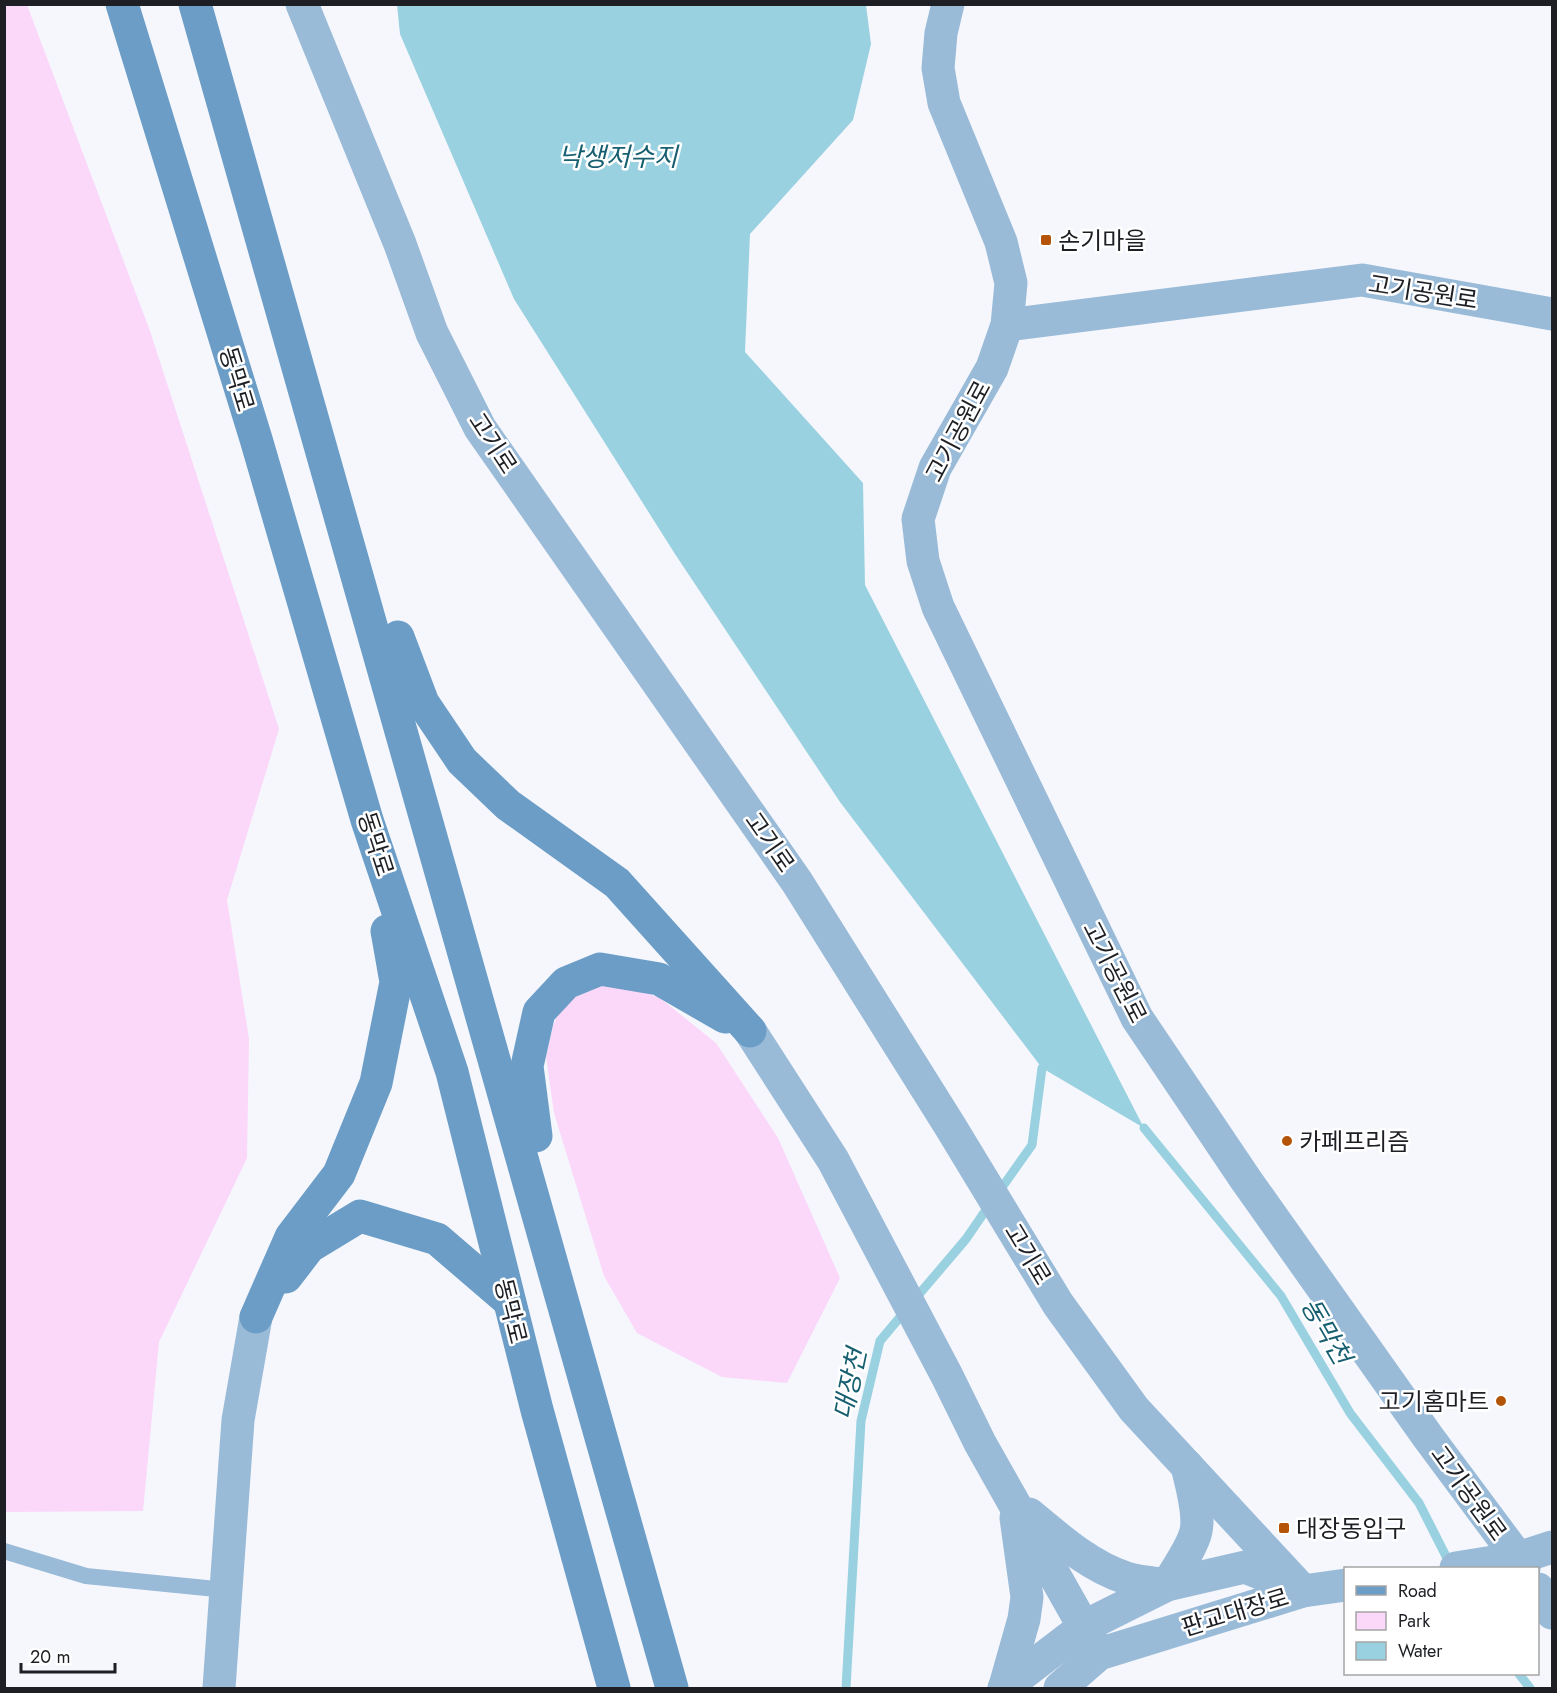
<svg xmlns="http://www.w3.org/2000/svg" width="1557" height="1693" font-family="Jost,'Noto Sans KR',sans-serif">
<rect width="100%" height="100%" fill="#f5f7fd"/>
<g fill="#fbd7f9">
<polygon points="4,5 27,5 150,331 279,729 227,900 249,1039 247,1158 159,1342 143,1511 5,1512"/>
<polygon points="613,981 660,998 716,1043 778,1138 840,1278 787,1383 722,1377 637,1333 604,1276 554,1113 546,1057 553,1026 562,1003"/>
</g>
<polygon fill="#99d1e0" points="397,5 866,5 871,44 853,120 750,234 745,352 863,483 865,585 1144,1128 1042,1068 840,802 675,554 514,299 400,34"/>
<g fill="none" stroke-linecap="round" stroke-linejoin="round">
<g stroke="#99d1e0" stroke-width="9">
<polyline points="1144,1128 1281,1296 1350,1413 1419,1503 1451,1566"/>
<polyline points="998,1193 1032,1145 1042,1068"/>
<polyline points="915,1299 966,1239 990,1204"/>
<polyline points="1519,1674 1530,1688"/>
<polyline points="846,1688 861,1421 880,1341 906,1310"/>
</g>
<polyline stroke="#9abbd8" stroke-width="16" points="4,1551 86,1576 226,1590"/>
<g stroke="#9abbd8" stroke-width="33">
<polyline points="948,4 941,33 938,68 944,103 1001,242 1011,283 1007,325 992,368 935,468 918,519 923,561 938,607 1137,1018 1246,1180 1428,1437 1518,1558 1552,1547"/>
<polyline points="1007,325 1362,280 1552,314"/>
</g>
<g stroke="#9abbd8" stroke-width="33">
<polyline points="302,4 400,244 432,333 480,428 797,882 950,1126 1058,1304 1134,1409 1303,1591"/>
<polyline points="750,1031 833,1160 947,1376 980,1443 1099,1654"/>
<path d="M 1029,1514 C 1058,1538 1089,1566 1126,1578 C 1139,1582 1154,1583 1167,1585 C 1175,1572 1193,1546 1196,1531 C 1200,1513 1191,1484 1187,1466"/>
<polyline points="1456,1568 1518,1558 1524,1568"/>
<polyline points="1538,1589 1552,1613"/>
<polyline points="1005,1686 1024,1619 1027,1597 1016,1518"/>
<polyline points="219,1688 238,1420 256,1317"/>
<polyline points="1004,1688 1085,1626 1167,1585 1245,1567 1294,1587"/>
<polyline points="1060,1688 1099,1654 1303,1591 1346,1585"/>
</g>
<g stroke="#6b9dc7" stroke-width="33">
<polyline points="122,4 256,439 367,820 452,1072 537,1410 614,1688"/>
<path d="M 195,4 C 358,565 518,1126 672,1688"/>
<polyline points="398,637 423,703 462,761 508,805 617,883 750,1031"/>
<polyline points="536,1136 527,1066 539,1012 566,983 600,969 659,979 725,1017"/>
<polyline points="286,1277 309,1247 360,1216 437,1239 508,1300"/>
<polyline points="256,1317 291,1237 339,1174 376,1083 396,982 387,931"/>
</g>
</g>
<g fill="#b35408" stroke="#fff" stroke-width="2">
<rect x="1040" y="234" width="12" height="12" rx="3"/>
<circle cx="1287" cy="1141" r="6"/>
<circle cx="1501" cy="1401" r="6"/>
<rect x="1278" y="1522" width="12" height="12" rx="3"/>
</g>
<g text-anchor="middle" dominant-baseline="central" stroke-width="5" stroke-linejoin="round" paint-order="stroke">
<g font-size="24" fill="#1d1f24" stroke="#fff" text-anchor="start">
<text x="1058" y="240">손기마을</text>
<text x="1299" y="1141">카페프리즘</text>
<text x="1489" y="1401" text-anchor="end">고기홈마트</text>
<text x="1296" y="1528">대장동입구</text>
</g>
<g font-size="24" fill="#1d1f24" stroke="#fff">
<text transform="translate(1423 292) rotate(9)">고기공원로</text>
<text transform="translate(237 379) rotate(73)">동막로</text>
<text transform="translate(958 431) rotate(-62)">고기공원로</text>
<text transform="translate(493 443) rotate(57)">고기로</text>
<text transform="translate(770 842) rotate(55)">고기로</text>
<text transform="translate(376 844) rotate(72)">동막로</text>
<text transform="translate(1115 972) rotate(63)">고기공원로</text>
<text transform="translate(1028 1254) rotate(59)">고기로</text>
<text transform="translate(511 1311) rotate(76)">동막로</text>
<text transform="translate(1469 1493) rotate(54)">고기공원로</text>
<text transform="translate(1235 1612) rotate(-17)">판교대장로</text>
</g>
<g font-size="26" font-style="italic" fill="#175f70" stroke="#fff">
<text x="618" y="157">낙생저수지</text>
<text transform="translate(1326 1331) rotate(60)">동막천</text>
<text transform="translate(850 1384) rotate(-78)">대장천</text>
</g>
</g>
<rect width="1557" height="1693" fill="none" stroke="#1d1f24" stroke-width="12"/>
<rect x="1344" y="1567" width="195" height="108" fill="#ffffff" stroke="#a5a5a7" stroke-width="1.5"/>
<rect x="1356" y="1586" width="30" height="9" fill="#6b9dc7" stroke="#a5a5a7" stroke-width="1.5"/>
<text x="1398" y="1597" font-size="18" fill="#1d1f24">Road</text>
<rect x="1356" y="1612" width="30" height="18" fill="#fbd7f9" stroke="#a5a5a7" stroke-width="1.5"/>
<text x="1398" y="1627" font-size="18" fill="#1d1f24">Park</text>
<rect x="1356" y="1642" width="30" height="18" fill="#99d1e0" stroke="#a5a5a7" stroke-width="1.5"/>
<text x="1398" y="1657" font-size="18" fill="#1d1f24">Water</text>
<path d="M21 1663v9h94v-9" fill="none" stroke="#1d1f24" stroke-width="3"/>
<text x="30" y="1663" font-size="18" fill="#1d1f24" stroke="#ffffff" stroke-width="4.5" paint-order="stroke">20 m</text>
</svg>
